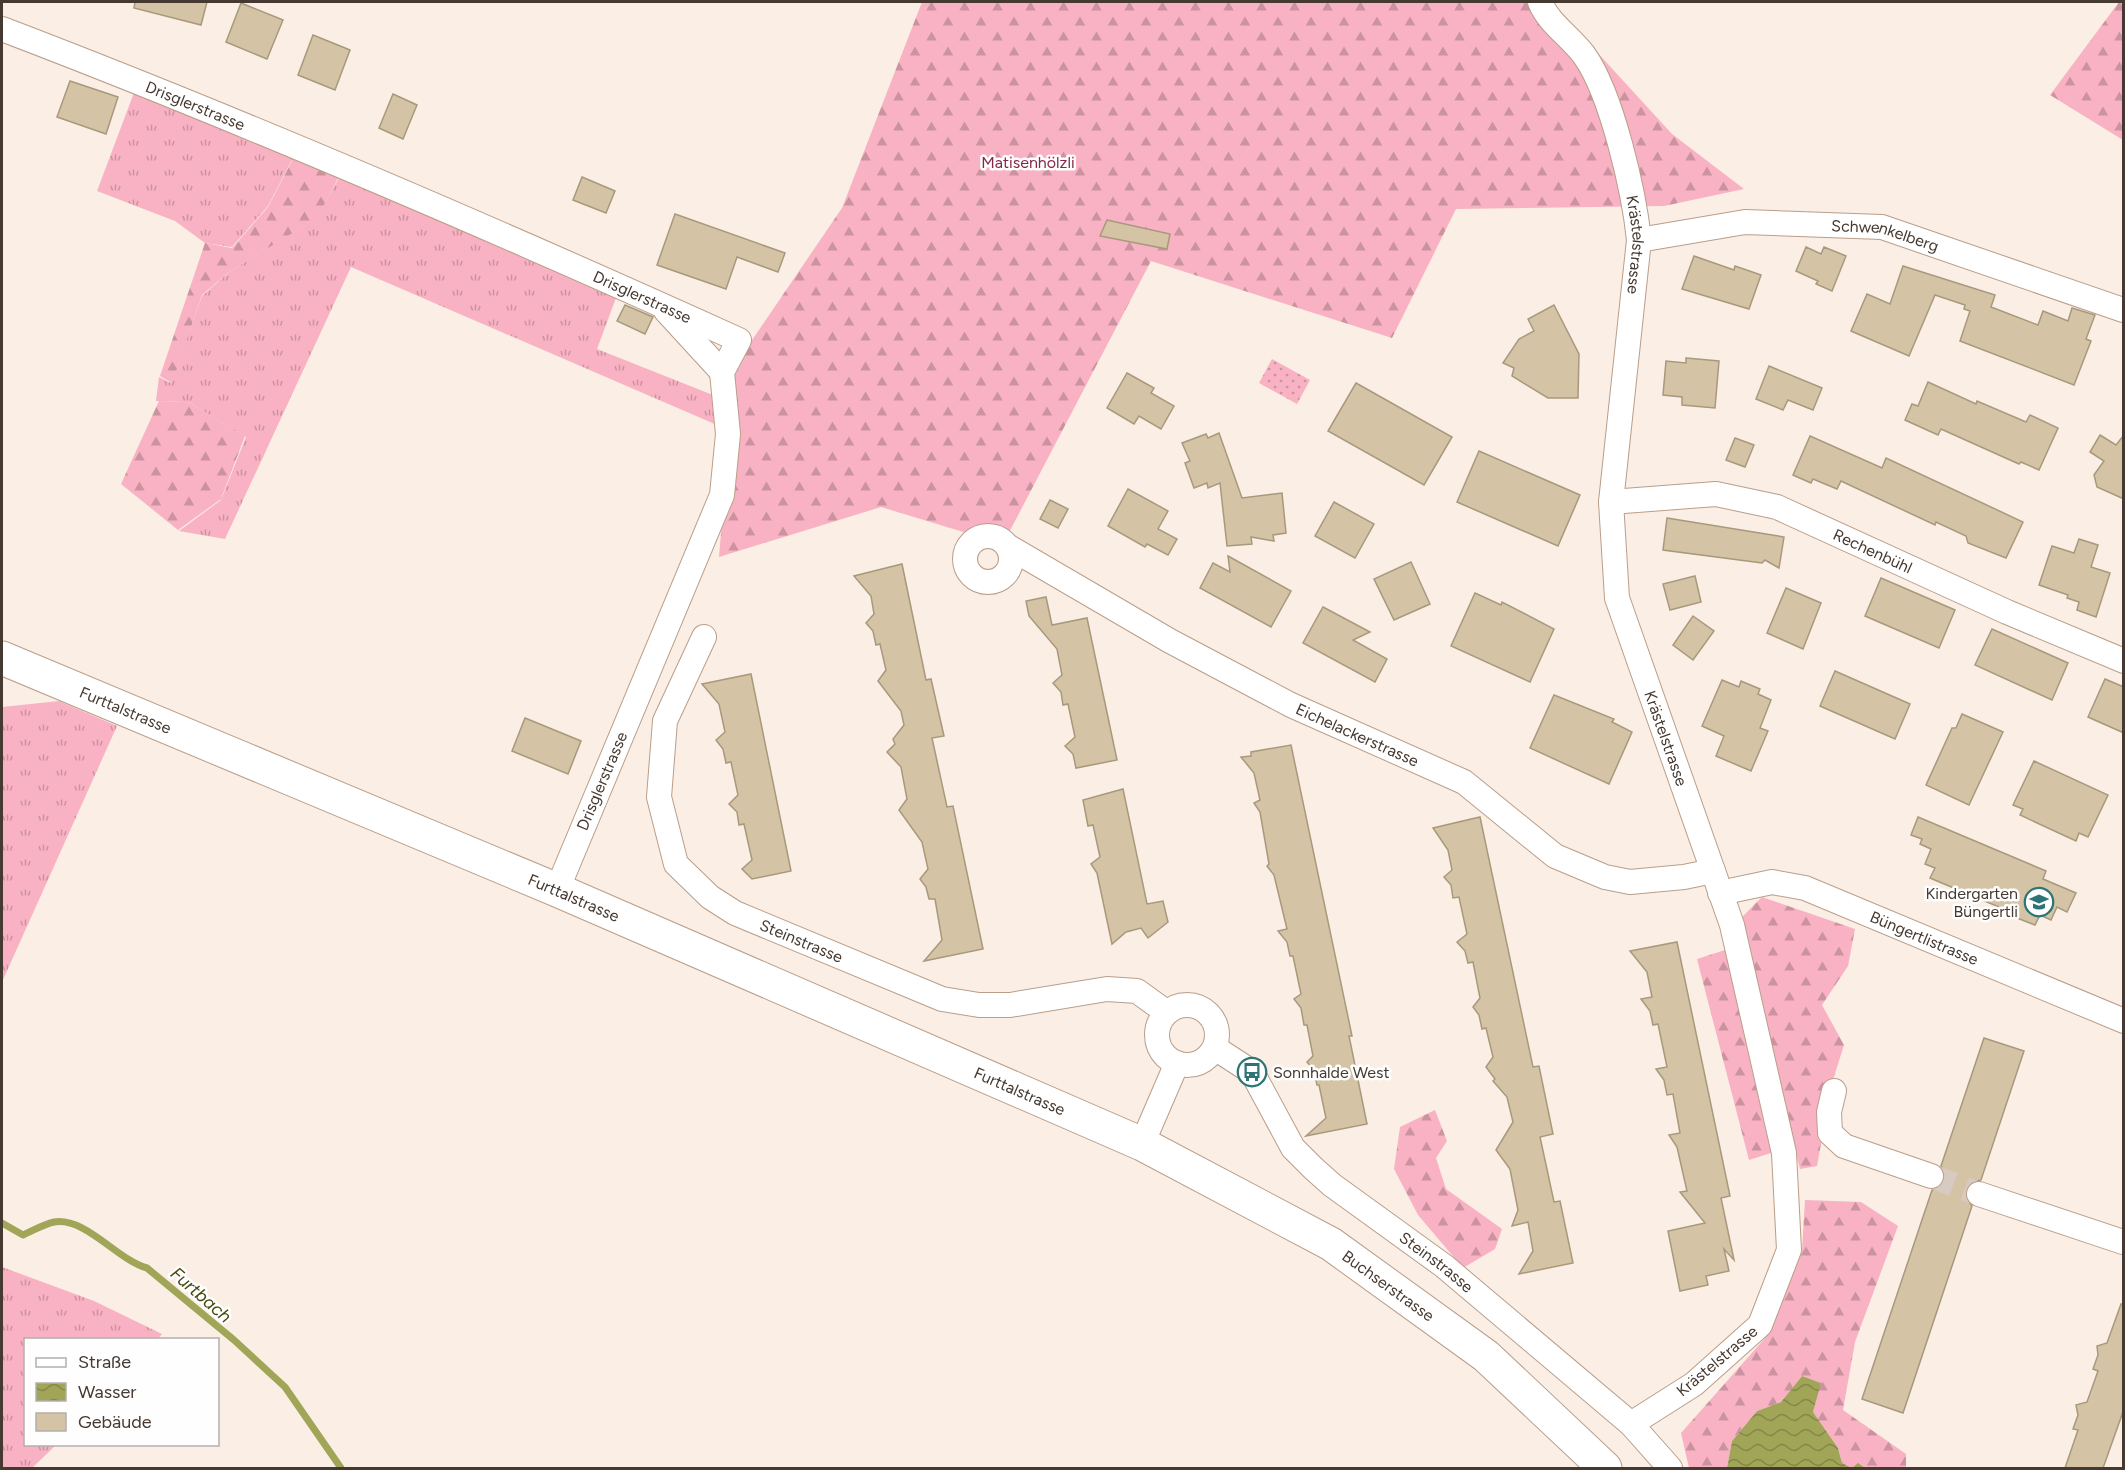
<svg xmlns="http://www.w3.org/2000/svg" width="2125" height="1470" font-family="Figtree,sans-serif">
<defs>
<pattern id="grass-tufts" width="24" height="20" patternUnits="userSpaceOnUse" patternTransform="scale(1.5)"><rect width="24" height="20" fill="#f9b2c3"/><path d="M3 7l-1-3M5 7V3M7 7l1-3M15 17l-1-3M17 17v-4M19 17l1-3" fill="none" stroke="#cb929f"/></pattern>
<pattern id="forest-firs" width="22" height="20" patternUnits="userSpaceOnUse" patternTransform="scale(1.5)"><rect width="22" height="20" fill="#f9b2c3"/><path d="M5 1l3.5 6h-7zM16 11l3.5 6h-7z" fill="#cb929f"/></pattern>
<pattern id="park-dots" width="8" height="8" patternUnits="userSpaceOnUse" patternTransform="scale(1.5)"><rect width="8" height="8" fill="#f9b2c3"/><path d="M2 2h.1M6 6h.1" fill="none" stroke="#cb929f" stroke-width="1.8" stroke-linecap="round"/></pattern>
<pattern id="water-waves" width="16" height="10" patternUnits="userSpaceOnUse" patternTransform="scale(1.5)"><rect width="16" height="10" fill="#a1a558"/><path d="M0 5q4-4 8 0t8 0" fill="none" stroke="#858749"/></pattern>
</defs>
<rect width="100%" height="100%" fill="#faeee5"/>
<g fill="url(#grass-tufts)">
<polygon points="135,90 295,154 268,206 232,247 205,243 175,221 97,191"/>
<polygon points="342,173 619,290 597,349 718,397 717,425 351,267 225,539 179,531 221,500 246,437 188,402 156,401 159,377 171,383 202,296 229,272 316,218"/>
<polygon points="59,701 117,726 2,982 2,707"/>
<polygon points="2,1267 94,1301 162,1334 157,1340 26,1340 26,1444 56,1445 32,1468 2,1468"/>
</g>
<g fill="url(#forest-firs)">
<polygon points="922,2 1551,2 1672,134 1744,189 1664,206 1456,209 1392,338 1151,261 1003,544 881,507 719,557 735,365 842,208"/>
<polygon points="2119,2 2124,2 2123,140 2050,95"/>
<polygon points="295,155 341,173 317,218 229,272 202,295 172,383 160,376 205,243 232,248 268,207"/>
<polygon points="159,401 188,402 245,436 221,499 178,530 121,484"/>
<polygon points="1762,897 1855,929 1848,966 1822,1005 1844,1045 1832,1083 1817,1166 1800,1169 1739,920"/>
<polygon points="1725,950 1771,1153 1749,1160 1697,959"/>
<polygon points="1435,1110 1447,1141 1436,1158 1446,1189 1502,1229 1495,1249 1463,1268 1418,1215 1394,1169 1400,1127"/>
<polygon points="1805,1200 1861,1202 1898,1226 1855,1342 1843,1410 1906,1454 1906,1468 1865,1468 1858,1464 1852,1468 1842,1463 1838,1448 1813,1412 1820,1383 1802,1376 1781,1402 1757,1411 1732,1441 1727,1468 1689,1468 1681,1433 1766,1337 1802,1251"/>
</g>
<polygon fill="url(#park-dots)" points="1272,359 1310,380 1297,404 1259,383"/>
<polygon fill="url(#water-waves)" points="1802,1376 1821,1383 1813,1412 1838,1448 1842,1463 1852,1468 1858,1463 1865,1468 1727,1468 1732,1441 1757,1411 1781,1402"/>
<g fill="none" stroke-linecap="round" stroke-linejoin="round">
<path stroke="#a1a558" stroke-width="7" d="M 2,1223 L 23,1235 C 32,1231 44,1224 54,1222 C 86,1217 117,1260 147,1268 L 234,1340 L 285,1387 L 341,1468"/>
</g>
<g fill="#d4c4a5" stroke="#a8997c" stroke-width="1.5">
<polygon points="135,2 207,2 201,25 134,8"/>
<polygon points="241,3 283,20 267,59 226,42"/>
<polygon points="313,35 350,50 335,90 298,75"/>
<polygon points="70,81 118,97 106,134 57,117"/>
<polygon points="393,94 417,105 403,139 379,128"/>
<polygon points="582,177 615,191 606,213 573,200"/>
<polygon points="675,214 785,253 778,272 737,257 726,289 657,265"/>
<polygon points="1107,220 1170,234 1167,249 1100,236"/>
<polygon points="1806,247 1821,254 1824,247 1846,256 1832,291 1816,284 1818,281 1796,271"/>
<polygon points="1694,256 1734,270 1735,266 1761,275 1749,309 1682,289"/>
<polygon points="1903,266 1995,295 1991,307 2038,325 2043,311 2068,321 2072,308 2095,315 2086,339 2091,341 2074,385 1960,341 1970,311 1964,309 1965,305 1935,295 1909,356 1851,331 1867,294 1890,304"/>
<polygon points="625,305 653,317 645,334 617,321"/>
<polygon points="1554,305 1579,354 1578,398 1548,398 1512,376 1514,368 1503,363 1519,339 1534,331 1528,319"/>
<polygon points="1686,358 1719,361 1715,408 1682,405 1682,397 1663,395 1666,361 1686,363"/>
<polygon points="1769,366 1822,388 1813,410 1788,400 1783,410 1756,399"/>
<polygon points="1127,373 1154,388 1151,393 1174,406 1161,429 1139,416 1134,424 1107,408"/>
<polygon points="1928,382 1976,404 1977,401 2026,422 2030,415 2058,428 2039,470 2021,462 2019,464 1941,429 1938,435 1905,420 1912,404 1918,406"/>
<polygon points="1356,383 1452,437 1424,485 1328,431"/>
<polygon points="1219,433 1242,498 1282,493 1286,533 1273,535 1274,541 1251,537 1252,544 1227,546 1220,483 1208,488 1207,483 1194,488 1185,463 1190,461 1182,443 1206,434 1208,438"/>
<polygon points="2100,435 2116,445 2124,435 2124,499 2097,487 2094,475 2104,461 2090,452"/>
<polygon points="1810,436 1882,468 1886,458 2023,522 2006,558 1968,543 1966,536 1936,522 1935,525 1841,481 1837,489 1813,479 1811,483 1793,475"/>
<polygon points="1735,438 1754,445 1745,467 1726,460"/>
<polygon points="1479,451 1580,495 1558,546 1457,502"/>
<polygon points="1128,489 1168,511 1158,529 1177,539 1168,555 1147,544 1145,547 1108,526"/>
<polygon points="1050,500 1068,509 1058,528 1040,519"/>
<polygon points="1334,502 1374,524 1355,558 1315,536"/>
<polygon points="1667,518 1784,537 1779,568 1765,560 1762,563 1663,550"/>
<polygon points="2079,539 2098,545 2091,567 2110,573 2096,617 2077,610 2079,602 2067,598 2068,595 2039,585 2052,546 2074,553"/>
<polygon points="1228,556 1291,591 1271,627 1200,588 1213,563 1230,572"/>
<polygon points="1411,562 1430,604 1394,620 1374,579"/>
<polygon points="902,564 926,680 931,679 944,736 932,738 947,807 953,806 983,949 924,961 942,940 935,899 929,899 926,887 920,879 928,869 922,842 899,810 907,799 901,767 887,752 895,744 893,739 904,725 901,711 878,681 886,670 880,644 876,645 873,631 866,623 874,614 871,596 854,576"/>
<polygon points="1695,576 1701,602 1670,610 1663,584"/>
<polygon points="1881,578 1955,610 1939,648 1865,616"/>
<polygon points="1786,588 1821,603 1803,649 1767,633"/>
<polygon points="1475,593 1501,605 1502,602 1554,629 1530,682 1451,646"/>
<polygon points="1046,597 1052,625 1087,618 1117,760 1076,768 1073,754 1065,746 1075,737 1068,704 1063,705 1061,692 1053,683 1062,675 1057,649 1029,616 1026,601"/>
<polygon points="1323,607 1370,632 1353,640 1387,659 1375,682 1303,643"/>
<polygon points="1693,616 1714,631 1693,660 1673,645"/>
<polygon points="1992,629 2068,663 2052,700 1975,665"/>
<polygon points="1835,671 1910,704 1895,739 1820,706"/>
<polygon points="751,674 791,871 752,879 742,869 752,860 744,824 739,825 737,812 729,804 738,795 731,762 726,763 723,749 716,740 725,732 719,704 702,684"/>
<polygon points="2105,679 2124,687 2124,733 2088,717"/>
<polygon points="1722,680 1739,687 1741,681 1760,689 1758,694 1771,700 1760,728 1768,731 1751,771 1716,756 1724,736 1702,726"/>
<polygon points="1554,695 1614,719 1612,722 1632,732 1609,784 1530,748"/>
<polygon points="1962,714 2003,732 1969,805 1926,785 1952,728 1956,728"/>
<polygon points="525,718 581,741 568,774 512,751"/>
<polygon points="1291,745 1352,1036 1349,1036 1367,1124 1306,1136 1326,1118 1319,1085 1317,1085 1314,1070 1307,1062 1313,1056 1307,1025 1304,1025 1301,1008 1294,999 1301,994 1293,956 1290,956 1287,942 1278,931 1287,929 1274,875 1267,866 1269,864 1260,812 1254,803 1260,800 1254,773 1241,757 1251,756 1251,752"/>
<polygon points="2034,761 2108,795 2088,837 2079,833 2076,841 2020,815 2023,809 2013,805"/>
<polygon points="1123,789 1147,904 1163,901 1168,922 1148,938 1141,928 1126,932 1112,944 1097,873 1091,864 1100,857 1093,825 1088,826 1083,800"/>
<polygon points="1480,817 1533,1067 1539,1066 1553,1134 1540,1137 1554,1202 1560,1201 1573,1263 1519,1274 1533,1251 1528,1222 1512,1226 1518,1210 1510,1169 1496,1150 1513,1122 1507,1097 1493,1081 1495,1079 1486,1067 1493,1057 1486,1028 1482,1029 1479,1015 1473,1007 1480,998 1473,962 1468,963 1465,951 1457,942 1467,934 1459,897 1453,898 1451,885 1444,877 1452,870 1448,850 1433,828"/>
<polygon points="1918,817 2046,871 2043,879 2076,893 2067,912 2057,907 2051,920 2040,915 2035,925 2009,915 2011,912 1930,878 1935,868 1925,864 1931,849 1920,844 1922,839 1911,835"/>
<polygon points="1677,942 1730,1196 1721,1198 1734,1260 1724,1249 1729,1271 1706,1276 1708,1285 1680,1291 1668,1231 1705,1223 1680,1192 1687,1191 1677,1147 1669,1135 1680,1133 1673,1094 1667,1095 1664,1080 1656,1069 1667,1067 1658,1024 1653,1025 1650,1011 1641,999 1652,997 1647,972 1630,951"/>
<polygon points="1984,1038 2024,1051 1981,1180 1970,1183 1966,1189 1965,1197 1972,1206 1903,1413 1862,1399 1932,1190 1940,1187 1945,1180 1945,1173 1941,1166"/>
<polygon points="2121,1304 2124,1304 2124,1409 2103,1468 2065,1468 2078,1430 2073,1429 2078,1415 2076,1405 2087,1402 2098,1371 2093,1369 2098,1355 2097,1346 2107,1343"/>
</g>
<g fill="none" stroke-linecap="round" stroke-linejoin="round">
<polyline stroke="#d6cac1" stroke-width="24" stroke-dasharray="24 12" stroke-linecap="butt" points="1931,1176 1979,1194"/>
<g stroke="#ba9e89" stroke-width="26">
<g id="street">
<path id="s1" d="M 1540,2 C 1549,24 1570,36 1584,55 C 1612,94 1634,192 1639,240 L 1611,502 L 1617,598 L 1732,925 L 1784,1153 L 1789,1250 L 1760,1325 L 1694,1384 L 1631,1424"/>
<path id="s2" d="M 2,29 C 251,124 496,230 739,340 L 722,372 L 728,434 L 722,495 L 557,890"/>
<path id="s3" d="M 1639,240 L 1745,222 L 1882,227 L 2123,310"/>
<polyline points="666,311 722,372"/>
<path id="s4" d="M 1611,502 L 1716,494 L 1777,507 L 2007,612 L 2124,661"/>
<circle cx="988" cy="559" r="23"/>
<path id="s5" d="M 1009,547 L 1170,641 L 1291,705 L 1464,782 L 1555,856 L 1605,877 L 1630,882 L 1684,877 L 1713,871"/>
<path id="s6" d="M 704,637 L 665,721 L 659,797 L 676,864 L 710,897 L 735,913 L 942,999 L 979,1005 L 1010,1005 L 1107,989 L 1137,991 L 1166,1012"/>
<path id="s7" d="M 1720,893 L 1772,882 L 1805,888 L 2124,1021"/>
<circle cx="1187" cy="1035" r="30"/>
<path id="s8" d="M 1215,1048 L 1252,1072 L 1293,1148 L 1313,1168 L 1332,1185 L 1444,1266 L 1631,1424 L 1670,1468"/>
<polyline points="1834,1091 1829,1112 1830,1133 1844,1146 1931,1176"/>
<polyline points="1142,1144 1177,1063"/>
<polyline points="1979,1194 2123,1242"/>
</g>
</g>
<g stroke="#ba9e89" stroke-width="35">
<g id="secondary">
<path id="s9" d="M 2,658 L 557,890 L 1142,1144 L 1331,1244 L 1486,1356 L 1605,1468"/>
</g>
</g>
<use href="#street" stroke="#fff" stroke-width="24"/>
<use href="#secondary" stroke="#fff" stroke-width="33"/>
</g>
<defs>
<g id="school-ring" transform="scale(1.5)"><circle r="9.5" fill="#fefefe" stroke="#2c7574" stroke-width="1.5"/><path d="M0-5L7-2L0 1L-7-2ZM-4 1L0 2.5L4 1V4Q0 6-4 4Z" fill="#2c7574"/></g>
<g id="bus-ring" transform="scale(1.5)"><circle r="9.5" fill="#fefefe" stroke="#2c7574" stroke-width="1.5"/><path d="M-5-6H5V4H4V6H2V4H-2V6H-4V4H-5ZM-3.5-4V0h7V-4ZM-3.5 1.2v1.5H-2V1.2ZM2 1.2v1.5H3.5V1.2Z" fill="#2c7574"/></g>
</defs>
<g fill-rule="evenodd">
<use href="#school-ring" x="2039" y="902"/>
<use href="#bus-ring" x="1252" y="1072"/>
</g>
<g text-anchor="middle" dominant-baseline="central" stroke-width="5" stroke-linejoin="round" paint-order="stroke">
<g font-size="16" fill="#453931" stroke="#fefefe">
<text stroke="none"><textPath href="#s2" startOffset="208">Drisglerstrasse</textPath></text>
<text stroke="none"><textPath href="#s3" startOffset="249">Schwenkelberg</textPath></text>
<text stroke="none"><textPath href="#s1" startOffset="268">Krästelstrasse</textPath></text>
<text stroke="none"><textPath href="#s2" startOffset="694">Drisglerstrasse</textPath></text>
<text stroke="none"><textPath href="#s4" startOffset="273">Rechenbühl</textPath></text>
<text stroke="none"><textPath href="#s9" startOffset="134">Furttalstrasse</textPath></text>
<text stroke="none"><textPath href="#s5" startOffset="396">Eichelackerstrasse</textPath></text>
<text stroke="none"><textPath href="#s1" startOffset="772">Krästelstrasse</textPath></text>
<text transform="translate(602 781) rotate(-67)">Drisglerstrasse</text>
<text stroke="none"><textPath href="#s9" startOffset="620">Furttalstrasse</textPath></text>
<text stroke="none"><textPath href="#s7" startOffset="216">Büngertlistrasse</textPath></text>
<text stroke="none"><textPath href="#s6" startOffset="387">Steinstrasse</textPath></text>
<text stroke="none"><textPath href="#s9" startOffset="1106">Furttalstrasse</textPath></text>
<text stroke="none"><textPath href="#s8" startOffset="314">Steinstrasse</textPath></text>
<text stroke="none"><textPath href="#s9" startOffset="1524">Buchserstrasse</textPath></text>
<text transform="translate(1717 1361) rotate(-40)">Krästelstrasse</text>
</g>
<g font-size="16" fill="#852747" stroke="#fefefe">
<text x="1028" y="162">Matisenhölzli</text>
</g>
<g font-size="16" fill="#453931" stroke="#fefefe" text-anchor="end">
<text x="2018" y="893">Kindergarten<tspan x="2018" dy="18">Büngertli</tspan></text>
<text x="1273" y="1072" text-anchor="start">Sonnhalde West</text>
</g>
<g font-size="18" font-style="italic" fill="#47490e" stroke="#fefefe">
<text transform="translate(201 1295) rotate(41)">Furtbach</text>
</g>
</g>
<rect width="2125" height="1470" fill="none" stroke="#453931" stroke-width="6"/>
<rect x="24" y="1338" width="195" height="108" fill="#fefefe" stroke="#b4afac" stroke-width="1.5"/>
<rect x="36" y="1358" width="30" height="9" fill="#ffffff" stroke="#b4afac" stroke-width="1.5"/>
<text x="78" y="1368" font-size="18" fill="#453931">Straße</text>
<rect x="36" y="1383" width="30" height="18" fill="url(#water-waves)" stroke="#b4afac" stroke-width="1.5"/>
<text x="78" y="1398" font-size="18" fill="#453931">Wasser</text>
<rect x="36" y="1413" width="30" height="18" fill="#d4c4a5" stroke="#b4afac" stroke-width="1.5"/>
<text x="78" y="1428" font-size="18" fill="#453931">Gebäude</text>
</svg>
